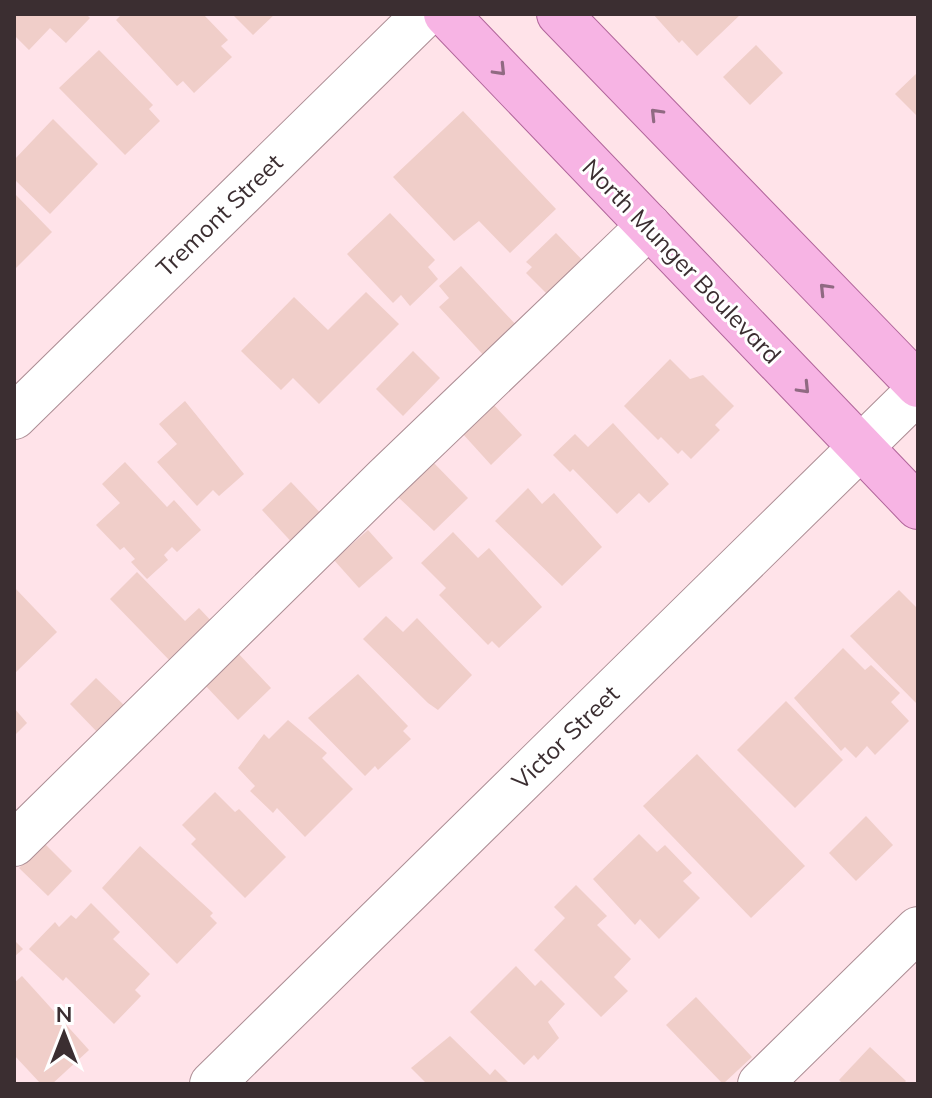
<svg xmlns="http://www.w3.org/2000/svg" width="932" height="1098" font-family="Mulish,sans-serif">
<rect width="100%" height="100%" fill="#ffe3e9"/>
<g fill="#f0cec9">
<polygon points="14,14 86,14 90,18 66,43 50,28 29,50 14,35"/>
<polygon points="122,14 203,14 228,40 221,46 232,57 194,93 183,81 177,86 116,20"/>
<polygon points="232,14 275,14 253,35"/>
<polygon points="653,14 741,14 697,56 682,40 679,43"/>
<polygon points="756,45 783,73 750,105 723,77"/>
<polygon points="99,50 153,105 149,109 160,121 125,155 59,88"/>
<polygon points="918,72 918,117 895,94"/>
<polygon points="463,111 556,209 510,253 479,221 454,241 393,177"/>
<polygon points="53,119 98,164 50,214 14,179 14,160"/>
<polygon points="14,193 52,232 14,270"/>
<polygon points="390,213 435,260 428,267 438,279 410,306 401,295 393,303 347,254"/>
<polygon points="556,233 589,267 552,299 526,273 532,267 526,262"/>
<polygon points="461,266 519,328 487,359 439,307 449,298 439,286"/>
<polygon points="366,292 399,324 319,404 293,378 281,390 241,351 294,297 328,330"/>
<polygon points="413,351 440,378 403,416 376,389"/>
<polygon points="670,359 690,379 703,375 734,406 715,425 720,430 691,459 682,450 678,454 661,437 658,440 624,406"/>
<polygon points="185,401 244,474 219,496 213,490 197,506 157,462 177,444 159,424"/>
<polygon points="493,404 522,435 491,465 462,433"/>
<polygon points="613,423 669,484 649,503 639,493 617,514 573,469 570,472 553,455 575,434 588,447"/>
<polygon points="431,460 468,498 434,531 396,495"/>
<polygon points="125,462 167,507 174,500 201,530 177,552 172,547 164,555 168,560 147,579 131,562 135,559 124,547 120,550 96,525 120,503 102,484"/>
<polygon points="291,482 327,520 297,548 262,510"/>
<polygon points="528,488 542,504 554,493 602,547 562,586 495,521"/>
<polygon points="368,530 393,558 359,588 334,560"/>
<polygon points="453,532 478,558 489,548 542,607 499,648 492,641 488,645 439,595 446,588 421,563"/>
<polygon points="137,572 185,621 199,608 214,624 173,664 110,599"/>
<polygon points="14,587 57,632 14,674"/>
<polygon points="899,590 918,609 918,705 850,636"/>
<polygon points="386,616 403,632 417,618 472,675 438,710 428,703 363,639"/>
<polygon points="843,648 865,670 871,665 900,693 891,702 909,721 875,755 867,746 856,758 845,747 841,751 794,698"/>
<polygon points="236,651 271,688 238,720 203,683"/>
<polygon points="358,674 408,726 403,731 411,739 378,770 375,766 365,776 308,718"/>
<polygon points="96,678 129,710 102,737 70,704"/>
<polygon points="786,701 843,760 795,808 737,750"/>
<polygon points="14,708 27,723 14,736"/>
<polygon points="288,720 327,753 322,758 353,789 305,837 277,808 273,813 250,791 255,786 238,768 264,734 269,739"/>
<polygon points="697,754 805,866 751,918 643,806"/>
<polygon points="215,792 235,812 239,809 286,857 245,898 191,844 196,839 182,825"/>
<polygon points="866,816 893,845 856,881 829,853"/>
<polygon points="639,834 657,852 665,845 692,873 683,881 700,898 659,939 640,919 635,925 593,879"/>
<polygon points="43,842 72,871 48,896 19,868"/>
<polygon points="140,846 213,913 210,916 217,923 177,964 102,888"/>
<polygon points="576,885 607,916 597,925 631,959 614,977 628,991 601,1017 534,950 565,918 554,907"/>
<polygon points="91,903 120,932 113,939 150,974 135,990 141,996 114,1024 66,977 63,981 29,949 55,922 59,927 71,915 76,919"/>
<polygon points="14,940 23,949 14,957"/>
<polygon points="516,966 535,986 541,980 565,1004 548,1022 559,1038 538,1060 534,1055 524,1065 470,1012"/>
<polygon points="22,976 89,1050 52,1084 41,1084 14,1055 14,983"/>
<polygon points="696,997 752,1057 723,1084 666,1025"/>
<polygon points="450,1036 490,1075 495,1069 510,1084 427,1084 411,1068"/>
<polygon points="870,1047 906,1081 903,1084 843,1084 839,1080"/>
</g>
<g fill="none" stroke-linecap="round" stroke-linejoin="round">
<g stroke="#ac8d94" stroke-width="46">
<g id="minor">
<polyline points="14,417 425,14"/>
<polyline points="14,844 385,479 649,226"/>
<polyline points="212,1084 918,391"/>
<polyline points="760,1084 918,929"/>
</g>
</g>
<g stroke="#b1659a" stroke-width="46">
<g id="major">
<polyline points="446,14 918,507"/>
<polyline points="559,14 918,385"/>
</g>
</g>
<use href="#minor" stroke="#fff" stroke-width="44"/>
<use href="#major" stroke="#f7b4e4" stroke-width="44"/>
</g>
<defs><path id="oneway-chevron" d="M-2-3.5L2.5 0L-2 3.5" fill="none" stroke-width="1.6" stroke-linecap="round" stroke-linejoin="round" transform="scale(2)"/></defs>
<g stroke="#906a82">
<use href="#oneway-chevron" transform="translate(500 70) rotate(46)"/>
<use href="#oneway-chevron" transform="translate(656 114) rotate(-134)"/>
<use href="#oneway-chevron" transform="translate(825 289) rotate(-134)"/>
<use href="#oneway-chevron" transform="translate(804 388) rotate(46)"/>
</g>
<g text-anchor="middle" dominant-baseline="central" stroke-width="6" stroke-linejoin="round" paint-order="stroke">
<g font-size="24" fill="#3b2e31" stroke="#fff">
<text transform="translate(219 215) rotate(-44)">Tremont Street</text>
<text transform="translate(682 261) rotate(46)">North Munger Boulevard</text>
<text transform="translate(565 737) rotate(-44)">Victor Street</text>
</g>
</g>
<rect width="932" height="1098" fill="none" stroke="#3b2e31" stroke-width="32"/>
<g transform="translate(64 1034)" stroke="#ffffff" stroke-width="6" paint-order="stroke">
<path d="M0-6L14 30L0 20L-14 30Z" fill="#3b2e31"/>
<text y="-12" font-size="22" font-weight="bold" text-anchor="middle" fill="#3b2e31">N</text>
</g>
</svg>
